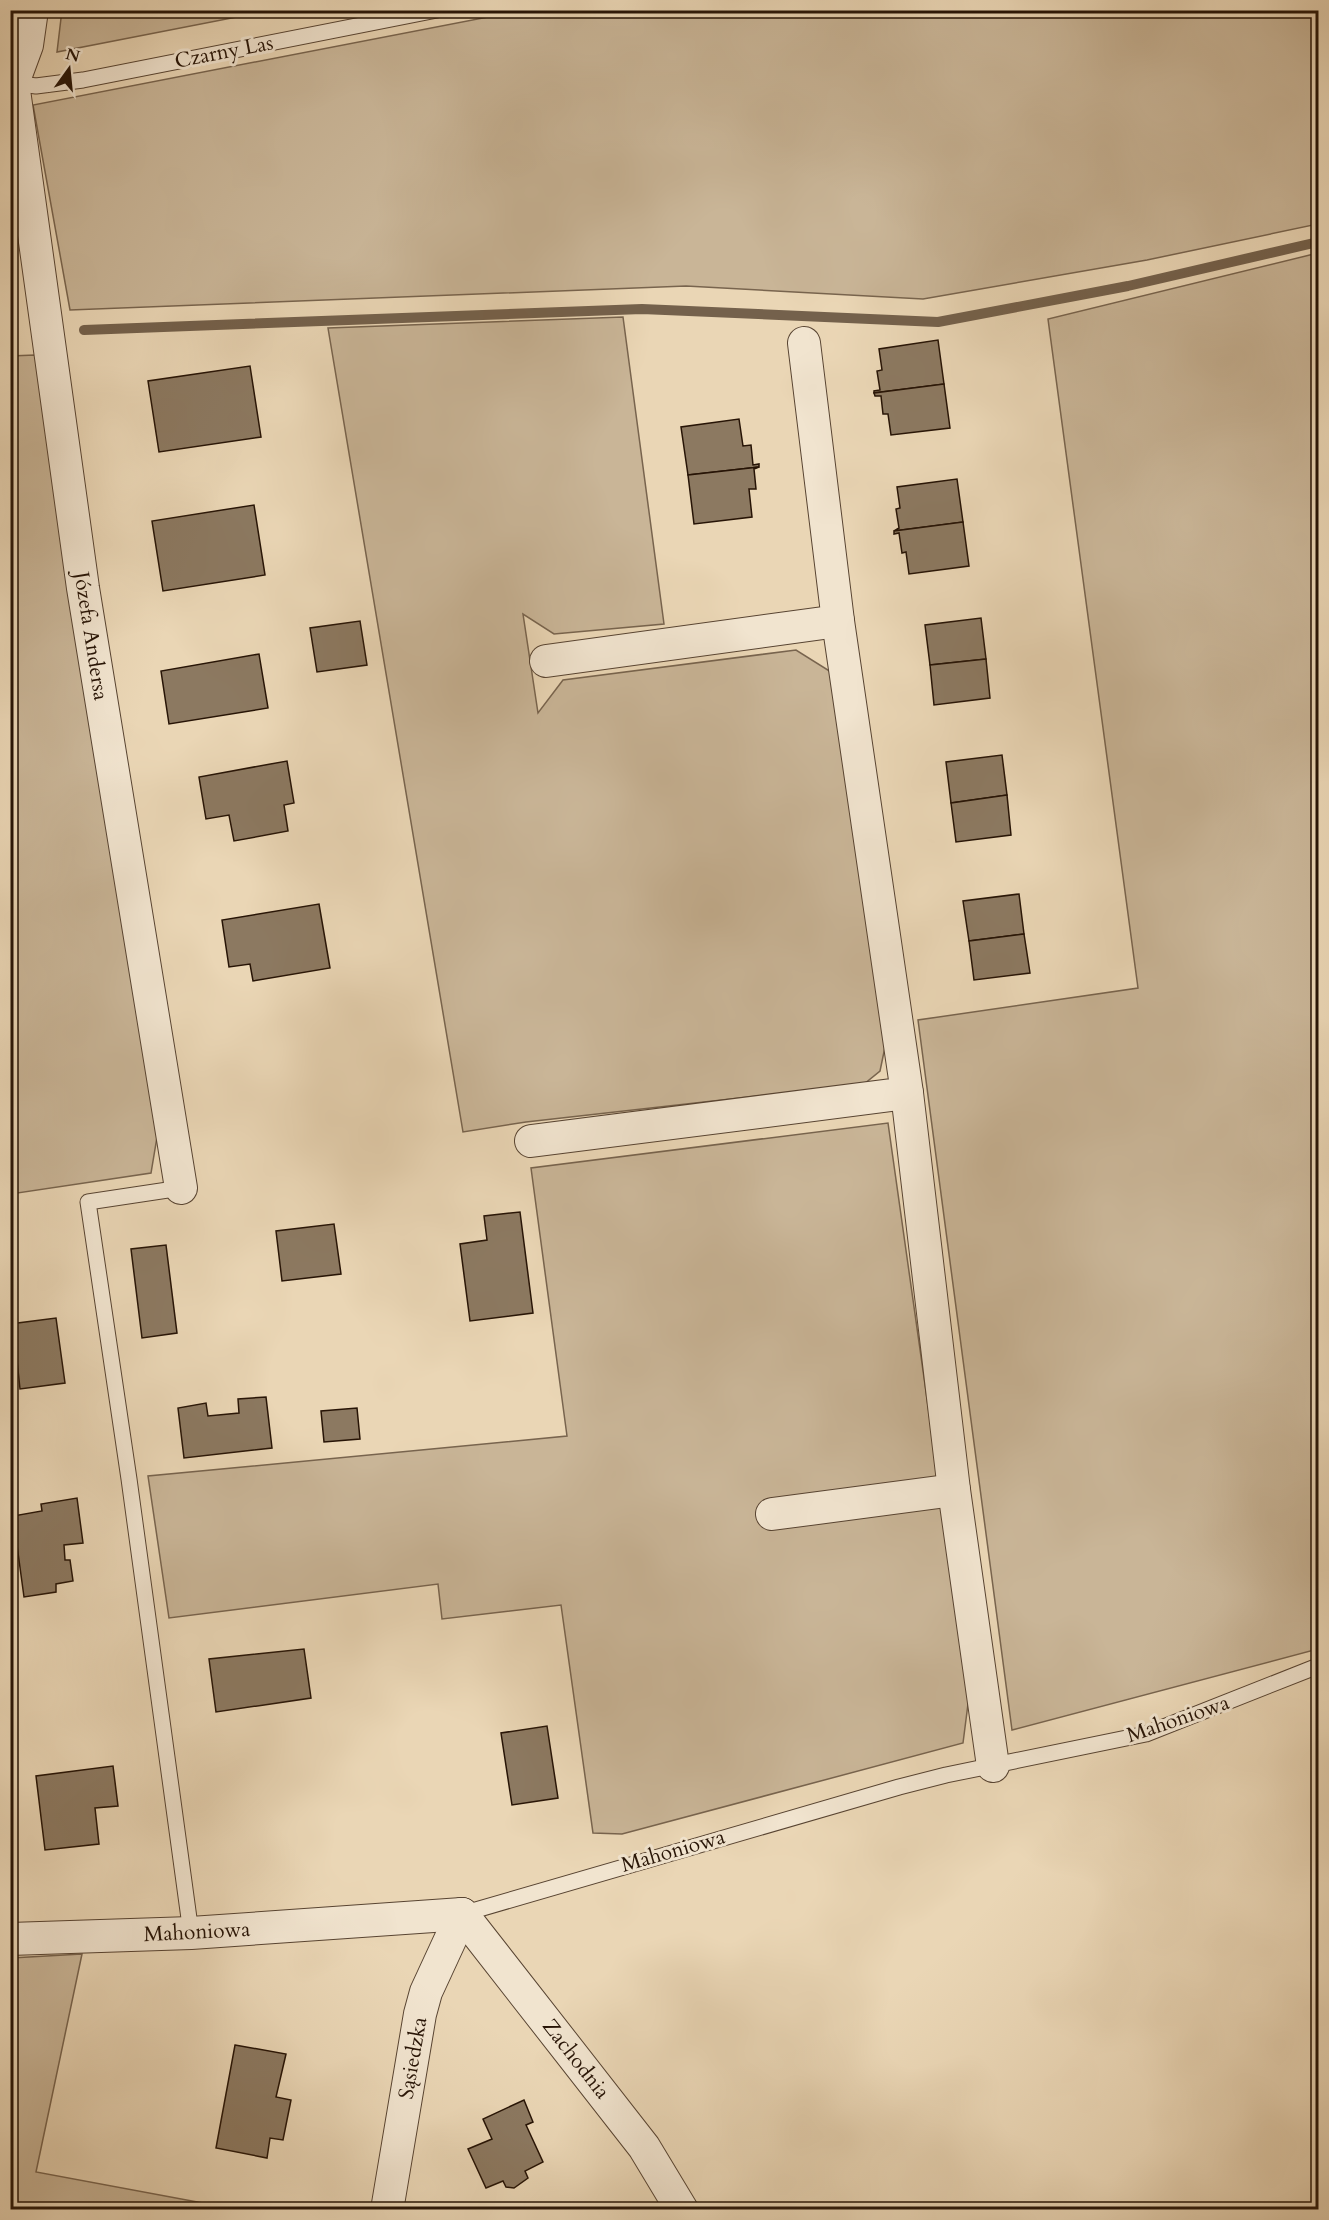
<svg xmlns="http://www.w3.org/2000/svg" width="1329" height="2220" font-family="Cardo,serif">
<rect width="100%" height="100%" fill="#ead6b5"/>
<filter id="stains"><feTurbulence type="fractalNoise" baseFrequency=".00333" numOctaves="4"/><feColorMatrix values="0 0 0 0 .2 0 0 0 0 .09 0 0 0 0 .02 0 0 0 .5 -.17"/></filter>
<radialGradient id="worn" r=".72"><stop offset=".6" stop-color="#630" stop-opacity="0"/><stop offset="1" stop-color="#630" stop-opacity=".3"/></radialGradient>
<g fill="#c9b597" stroke="#78644e" stroke-width="1.5">
<polygon points="62,10 267,10 267,11 57,52"/>
<polygon points="524,10 1318,11 1318,224 1147,260 923,299 686,286 70,310 33,105"/>
<polygon points="1318,253 1318,1649 1012,1730 918,1020 1138,988 1048,319"/>
<polygon points="623,317 664,624 554,634 523,614 538,713 563,680 796,650 839,677 885,1047 880,1071 864,1084 526,1122 463,1132 328,328"/>
<polygon points="35,355 157,1137 151,1173 11,1194 10,356"/>
<polygon points="888,1123 969,1696 963,1743 622,1834 593,1833 561,1605 442,1619 438,1584 169,1618 148,1476 567,1436 531,1168"/>
<polygon points="82,1954 36,2172 235,2209 11,2209 11,1958"/>
</g>
<g fill="none" stroke-linecap="round" stroke-linejoin="round">
<polyline stroke="#74614c" stroke-width="10" points="84,330 642,309 938,322 1128,286 1318,242"/>
</g>
<g fill="#8c7961" stroke="#271406" stroke-width="1.5">
<polygon points="938,340 944,384 874,393 874,391 880,390 877,371 882,370 879,349"/>
<polygon points="250,366 261,437 159,452 148,381"/>
<polygon points="944,384 950,428 891,435 888,414 883,414 881,396 875,396 874,393"/>
<polygon points="739,419 743,446 751,445 753,465 759,464 759,467 688,475 681,427"/>
<polygon points="759,467 754,469 756,489 749,489 752,517 694,524 688,475"/>
<polygon points="957,479 963,522 894,531 899,528 896,509 900,508 897,487"/>
<polygon points="254,505 265,575 163,591 152,521"/>
<polygon points="963,522 969,566 909,574 906,552 902,553 899,533 894,534 894,531"/>
<polygon points="981,618 986,659 930,665 925,625"/>
<polygon points="360,621 367,665 317,672 310,628"/>
<polygon points="259,654 268,708 169,724 161,671"/>
<polygon points="986,659 990,698 934,705 930,665"/>
<polygon points="1002,755 1007,795 951,803 946,762"/>
<polygon points="287,761 294,803 284,805 288,831 234,841 229,815 206,819 199,777"/>
<polygon points="1007,795 1011,835 956,842 951,803"/>
<polygon points="1019,894 1024,934 969,941 963,901"/>
<polygon points="319,904 330,968 253,981 250,964 229,967 222,920"/>
<polygon points="1024,934 1030,973 974,980 969,941"/>
<polygon points="520,1212 533,1313 470,1321 460,1244 487,1240 484,1216"/>
<polygon points="334,1224 341,1274 282,1281 276,1231"/>
<polygon points="166,1245 177,1333 142,1338 131,1249"/>
<polygon points="56,1318 65,1383 20,1389 16,1351 10,1352 10,1324"/>
<polygon points="266,1397 272,1448 184,1458 178,1408 206,1403 208,1416 239,1413 238,1399"/>
<polygon points="357,1408 360,1439 324,1442 321,1411"/>
<polygon points="77,1498 83,1543 64,1545 65,1560 70,1560 73,1581 56,1584 56,1592 24,1597 13,1516 42,1511 41,1504"/>
<polygon points="304,1649 311,1698 216,1712 209,1659"/>
<polygon points="547,1726 558,1798 512,1805 501,1733"/>
<polygon points="113,1766 118,1806 95,1808 99,1844 45,1850 36,1776"/>
<polygon points="235,2045 286,2054 276,2097 291,2100 283,2140 270,2138 267,2158 216,2148"/>
<polygon points="524,2100 533,2122 526,2125 543,2162 525,2171 528,2178 514,2188 506,2187 503,2181 486,2188 468,2149 492,2139 483,2119"/>
</g>
<g fill="none" stroke-linecap="round" stroke-linejoin="round">
<g stroke="#584432" stroke-width="17">
<g id="service">
<polyline points="13,83 36,86 83,80 437,10"/>
<polyline points="181,1188 88,1202 129,1479 191,1933"/>
<polyline points="462,1914 899,1787 946,1775 1146,1734 1318,1666"/>
</g>
</g>
<g stroke="#584432" stroke-width="34">
<g id="minor">
<polyline points="13,83 83,588 181,1188"/>
<polyline points="13,83 27,45 32,10"/>
<polyline points="546,661 838,621"/>
<polyline points="907,1093 954,1490 993,1766"/>
<polyline points="531,1141 907,1093 838,621 804,343"/>
<polyline points="772,1514 954,1490"/>
<polyline points="462,1914 644,2147 682,2210"/>
<polyline points="10,1939 191,1933 462,1914"/>
<polyline points="387,2210 420,2014 426,1992 462,1914"/>
</g>
</g>
<use href="#service" stroke="#f1e4cf" stroke-width="15"/>
<use href="#minor" stroke="#f1e4cf" stroke-width="32"/>
</g>
<g text-anchor="middle" dominant-baseline="central" stroke-width="6" stroke-linejoin="round" paint-order="stroke">
<g font-size="21" fill="#271406" stroke="#f1e4cf">
<text transform="translate(224 52) rotate(-11)">Czarny Las</text>
<text transform="translate(91 636) rotate(81)">Józefa Andersa</text>
<text transform="translate(1178 1719) rotate(-19)">Mahoniowa</text>
<text transform="translate(673 1851) rotate(-16)">Mahoniowa</text>
<text transform="translate(197 1932) rotate(-3)">Mahoniowa</text>
<text transform="translate(413 2058) rotate(-80)">Sąsiedzka</text>
<text transform="translate(576 2059) rotate(52)">Zachodnia</text>
</g>
</g>
<rect width="1329" height="2220" fill="none" stroke="#ead6b5" stroke-width="36"/>
<rect x="12" y="12" width="1305" height="2196" fill="none" stroke="#271406" stroke-width="3"/>
<rect x="18" y="18" width="1293" height="2184" fill="none" stroke="#271406" stroke-width="1.5"/>
<g transform="translate(69 69) rotate(15)" stroke="#f1e4cf" stroke-width="4.5" paint-order="stroke">
<path d="M0-4.5L10 22L0 15L-10 22Z" fill="#271406"/>
<text y="-9" font-size="16" font-weight="bold" text-anchor="middle" fill="#271406">N</text>
</g>
<rect width="100%" height="100%" filter="url(#stains)"/>
<rect width="100%" height="100%" fill="url(#worn)"/>
</svg>
